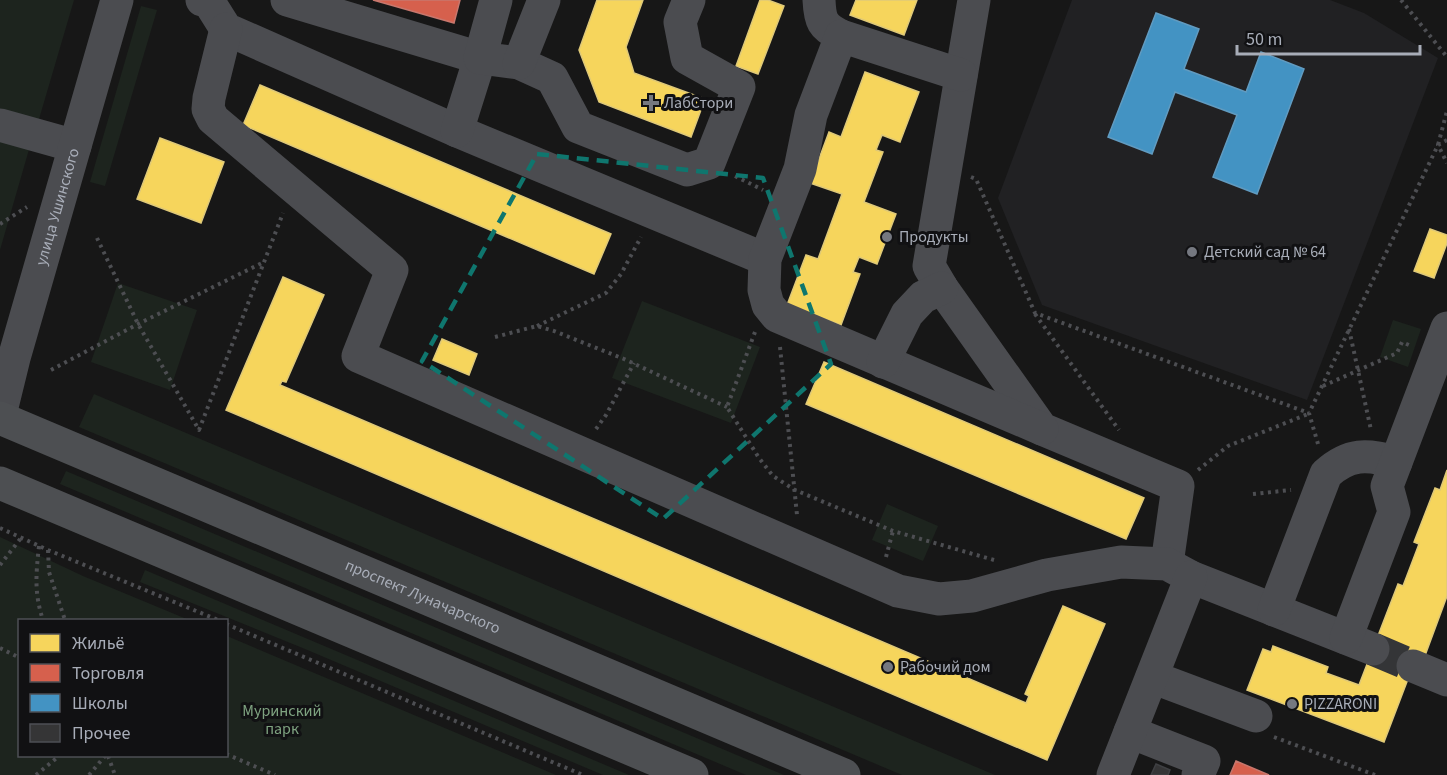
<svg xmlns="http://www.w3.org/2000/svg" width="1447" height="775" font-family="'Source Sans 3',sans-serif">
<rect width="100%" height="100%" fill="#171717"/>
<polygon fill="#212123" points="1072,0 1330,0 1364,13 1438,58 1307,400 1042,305 998,198"/>
<g fill="#1d241e">
<polygon points="0,0 74,0 37,126 0,116"/>
<polygon points="141,6 157,10 105,186 90,182"/>
<polygon points="0,137 30,146 0,250"/>
<polygon points="118,283 197,310 170,390 91,362"/>
<polygon points="642,301 760,347 731,423 612,378"/>
<polygon points="1393,320 1421,329 1408,367 1380,357"/>
<polygon points="94,394 995,775 902,775 79,427"/>
<polygon points="66,471 784,775 746,775 60,484"/>
<polygon points="887,504 938,526 923,561 872,540"/>
<polygon points="0,537 83,576 189,620 20,620 20,756 226,756 227,636 556,775 0,775"/>
<polygon points="145,570 629,775 603,775 305,649 140,582"/>
</g>
<g fill="#f6d55c" stroke="#dfc978" stroke-width="1.5">
<polygon points="597,0 643,0 626,47 634,73 705,99 691,137 599,102 579,50"/>
<polygon points="760,0 768,0 784,6 758,74 736,66"/>
<polygon points="856,0 917,0 904,35 850,15"/>
<polygon points="865,72 919,92 900,142 882,135 876,150 883,152 864,202 896,214 877,264 859,257 853,272 860,274 841,325 787,305 806,255 818,259 842,194 810,183 829,132 841,137"/>
<polygon points="260,85 611,234 594,274 243,125"/>
<polygon points="160,138 224,162 201,223 137,199"/>
<polygon points="1430,229 1447,235 1447,243 1434,278 1414,271"/>
<polygon points="283,277 324,295 286,382 282,381 280,385 1026,703 1029,696 1025,694 1063,606 1105,624 1047,760 226,410"/>
<polygon points="442,339 477,354 469,375 433,360"/>
<polygon points="824,362 1144,498 1126,539 806,404"/>
<polygon points="1447,470 1447,596 1423,661 1416,658 1384,742 1247,690 1263,649 1271,652 1273,646 1328,667 1326,673 1359,685 1398,584 1403,586 1419,544 1414,542 1435,488 1440,490"/>
</g>
<g fill="#d6604d" stroke="#c8776d" stroke-width="1.5">
<polygon points="373,0 460,0 454,23"/>
<polygon points="1236,761 1269,775 1230,775"/>
</g>
<polygon fill="#4393c3" stroke="#619bc0" stroke-width="1.5" points="1156,13 1199,29 1184,69 1246,92 1261,52 1304,69 1257,194 1213,177 1237,115 1175,92 1152,154 1108,137"/>
<polygon fill="#353536" stroke="#3f4043" stroke-width="1.5" points="1156,764 1170,770 1168,775 1151,775"/>
<g fill="none" stroke-linecap="round" stroke-linejoin="round">
<polyline stroke="#343537" stroke-width="33" stroke-dasharray="33 16" stroke-linecap="butt" points="1373,649 1413,666"/>
<g stroke="#4d4e52" stroke-width="4" stroke-dasharray="3 4.5" stroke-linecap="butt">
<polyline points="1401,0 1447,57"/>
<polyline points="1447,140 1438,145 1447,163"/>
<polyline points="735,176 763,190"/>
<polyline points="971,177 976,179 1035,313 1309,413"/>
<polyline points="0,224 27,207"/>
<polyline points="97,238 138,324 199,430 283,213"/>
<polyline points="1035,314 1119,430"/>
<polyline points="537,326 606,293 621,274 641,237"/>
<polyline points="1349,329 1371,430"/>
<polyline points="755,332 727,407 759,458 773,476 795,490 893,531 994,560"/>
<polyline points="495,337 537,326 554,331 624,359 727,407"/>
<polyline points="780,347 797,515"/>
<polyline points="51,370 138,324 264,262"/>
<polyline points="1323,386 1397,353 1402,342 1411,346"/>
<polyline points="596,429 606,415 634,363"/>
<polyline points="1318,444 1309,413 1438,145 1447,111"/>
<polyline points="1198,470 1228,446 1308,414"/>
<polyline points="1253,494 1291,490"/>
<polyline points="0,528 48,550 218,620"/>
<path d="M 39,546 C 36,574 34,593 43,620"/>
<polyline points="48,550 49,572 65,620"/>
<polyline points="886,557 893,531"/>
<polyline points="0,565 21,538"/>
<polyline points="226,624 583,775"/>
<polyline points="0,648 20,658"/>
<polyline points="1274,737 1375,775"/>
<polyline points="226,754 275,775"/>
<polyline points="108,756 115,775"/>
<polyline points="36,775 59,756"/>
<polyline points="89,775 105,756"/>
</g>
<g stroke="#4b4c50" stroke-width="33">
<polyline points="202,0 209,2 226,29 457,131 765,259"/>
<polyline points="287,0 480,58 457,131"/>
<polyline points="496,0 480,58 519,63 552,78 578,127 687,170 709,163 739,87 687,58 680,22 689,0"/>
<path d="M 819,0 C 820,21 822,26 841,36"/>
<polyline points="974,0 929,266 942,288 1042,429 1178,486 1167,564"/>
<polyline points="226,29 209,98 208,109 213,119 392,270 358,356 898,591 939,599 972,596 1047,575 1121,562 1167,564 1191,577 1373,649"/>
<polyline points="519,63 544,0"/>
<polyline points="961,75 841,36 811,115 800,169 765,259 764,290 768,305 777,316 1042,429"/>
<polyline points="0,125 75,146"/>
<polyline points="883,362 907,314 923,297 942,288"/>
<path id="s1" d="M 0,415 L 14,358 L 117,0"/>
<path d="M 1274,610 L 1326,474 C 1349,453 1367,454 1396,462"/>
<polyline points="1346,638 1394,512 1387,486 1447,328"/>
<polyline points="1413,666 1447,680"/>
<polyline points="1152,677 1256,716"/>
<polyline points="1130,732 1204,761 1198,775"/>
<polyline points="1113,775 1191,577"/>
</g>
<g stroke="#4d4f52" stroke-width="33">
<path id="s2" d="M 0,418 L 844,775"/>
<polyline points="0,483 692,775"/>
</g>
</g>
<path fill="none" stroke="#0f766e" stroke-width="4.5" stroke-dasharray="12 8" stroke-linejoin="round" d="M 537,154 L 763,178 L 831,364 L 663,519 L 422,361 Z"/>
<g fill="#757880" stroke="#111113" stroke-width="2">
<path d="M648 94h6v6h6v6h-6v6h-6v-6h-6v-6h6z"/>
<circle cx="887" cy="237" r="6"/>
<circle cx="1192" cy="252" r="6"/>
<circle cx="888" cy="667" r="6"/>
<circle cx="1292" cy="704" r="6"/>
</g>
<g text-anchor="middle" dominant-baseline="central" stroke-width="6" stroke-linejoin="round" paint-order="stroke">
<g font-size="16" fill="#a8adb8" stroke="#111113" text-anchor="start">
<text x="664" y="103">ЛабСтори</text>
<text x="899" y="237">Продукты</text>
<text x="1204" y="252">Детский сад № 64</text>
<text x="900" y="667">Рабочий дом</text>
<text x="1304" y="704">PIZZARONI</text>
</g>
<g font-size="16" fill="#a8adb8" stroke="#111113">
<text stroke="none"><textPath href="#s1" startOffset="216">улица Ушинского</textPath></text>
<text stroke="none"><textPath href="#s2" startOffset="459">проспект Луначарского</textPath></text>
</g>
<g font-size="16" fill="#7fa381" stroke="#111113">
<text x="282" y="711">Муринский<tspan x="282" dy="18">парк</tspan></text>
</g>
</g>
<rect x="18" y="619" width="210" height="138" fill="#111113" stroke="#4d4f55" stroke-width="1.5"/>
<rect x="30" y="634" width="30" height="18" fill="#f6d55c" stroke="#4d4f55" stroke-width="1.5"/>
<text x="72" y="649" font-size="18" fill="#a8adb8">Жильё</text>
<rect x="30" y="664" width="30" height="18" fill="#d6604d" stroke="#4d4f55" stroke-width="1.5"/>
<text x="72" y="679" font-size="18" fill="#a8adb8">Торговля</text>
<rect x="30" y="694" width="30" height="18" fill="#4393c3" stroke="#4d4f55" stroke-width="1.5"/>
<text x="72" y="709" font-size="18" fill="#a8adb8">Школы</text>
<rect x="30" y="724" width="30" height="18" fill="#353536" stroke="#4d4f55" stroke-width="1.5"/>
<text x="72" y="739" font-size="18" fill="#a8adb8">Прочее</text>
<path d="M1237 45v9h183v-9" fill="none" stroke="#a8adb8" stroke-width="3"/>
<text x="1246" y="45" font-size="18" fill="#a8adb8" stroke="#111113" stroke-width="4.5" paint-order="stroke">50 m</text>
</svg>
